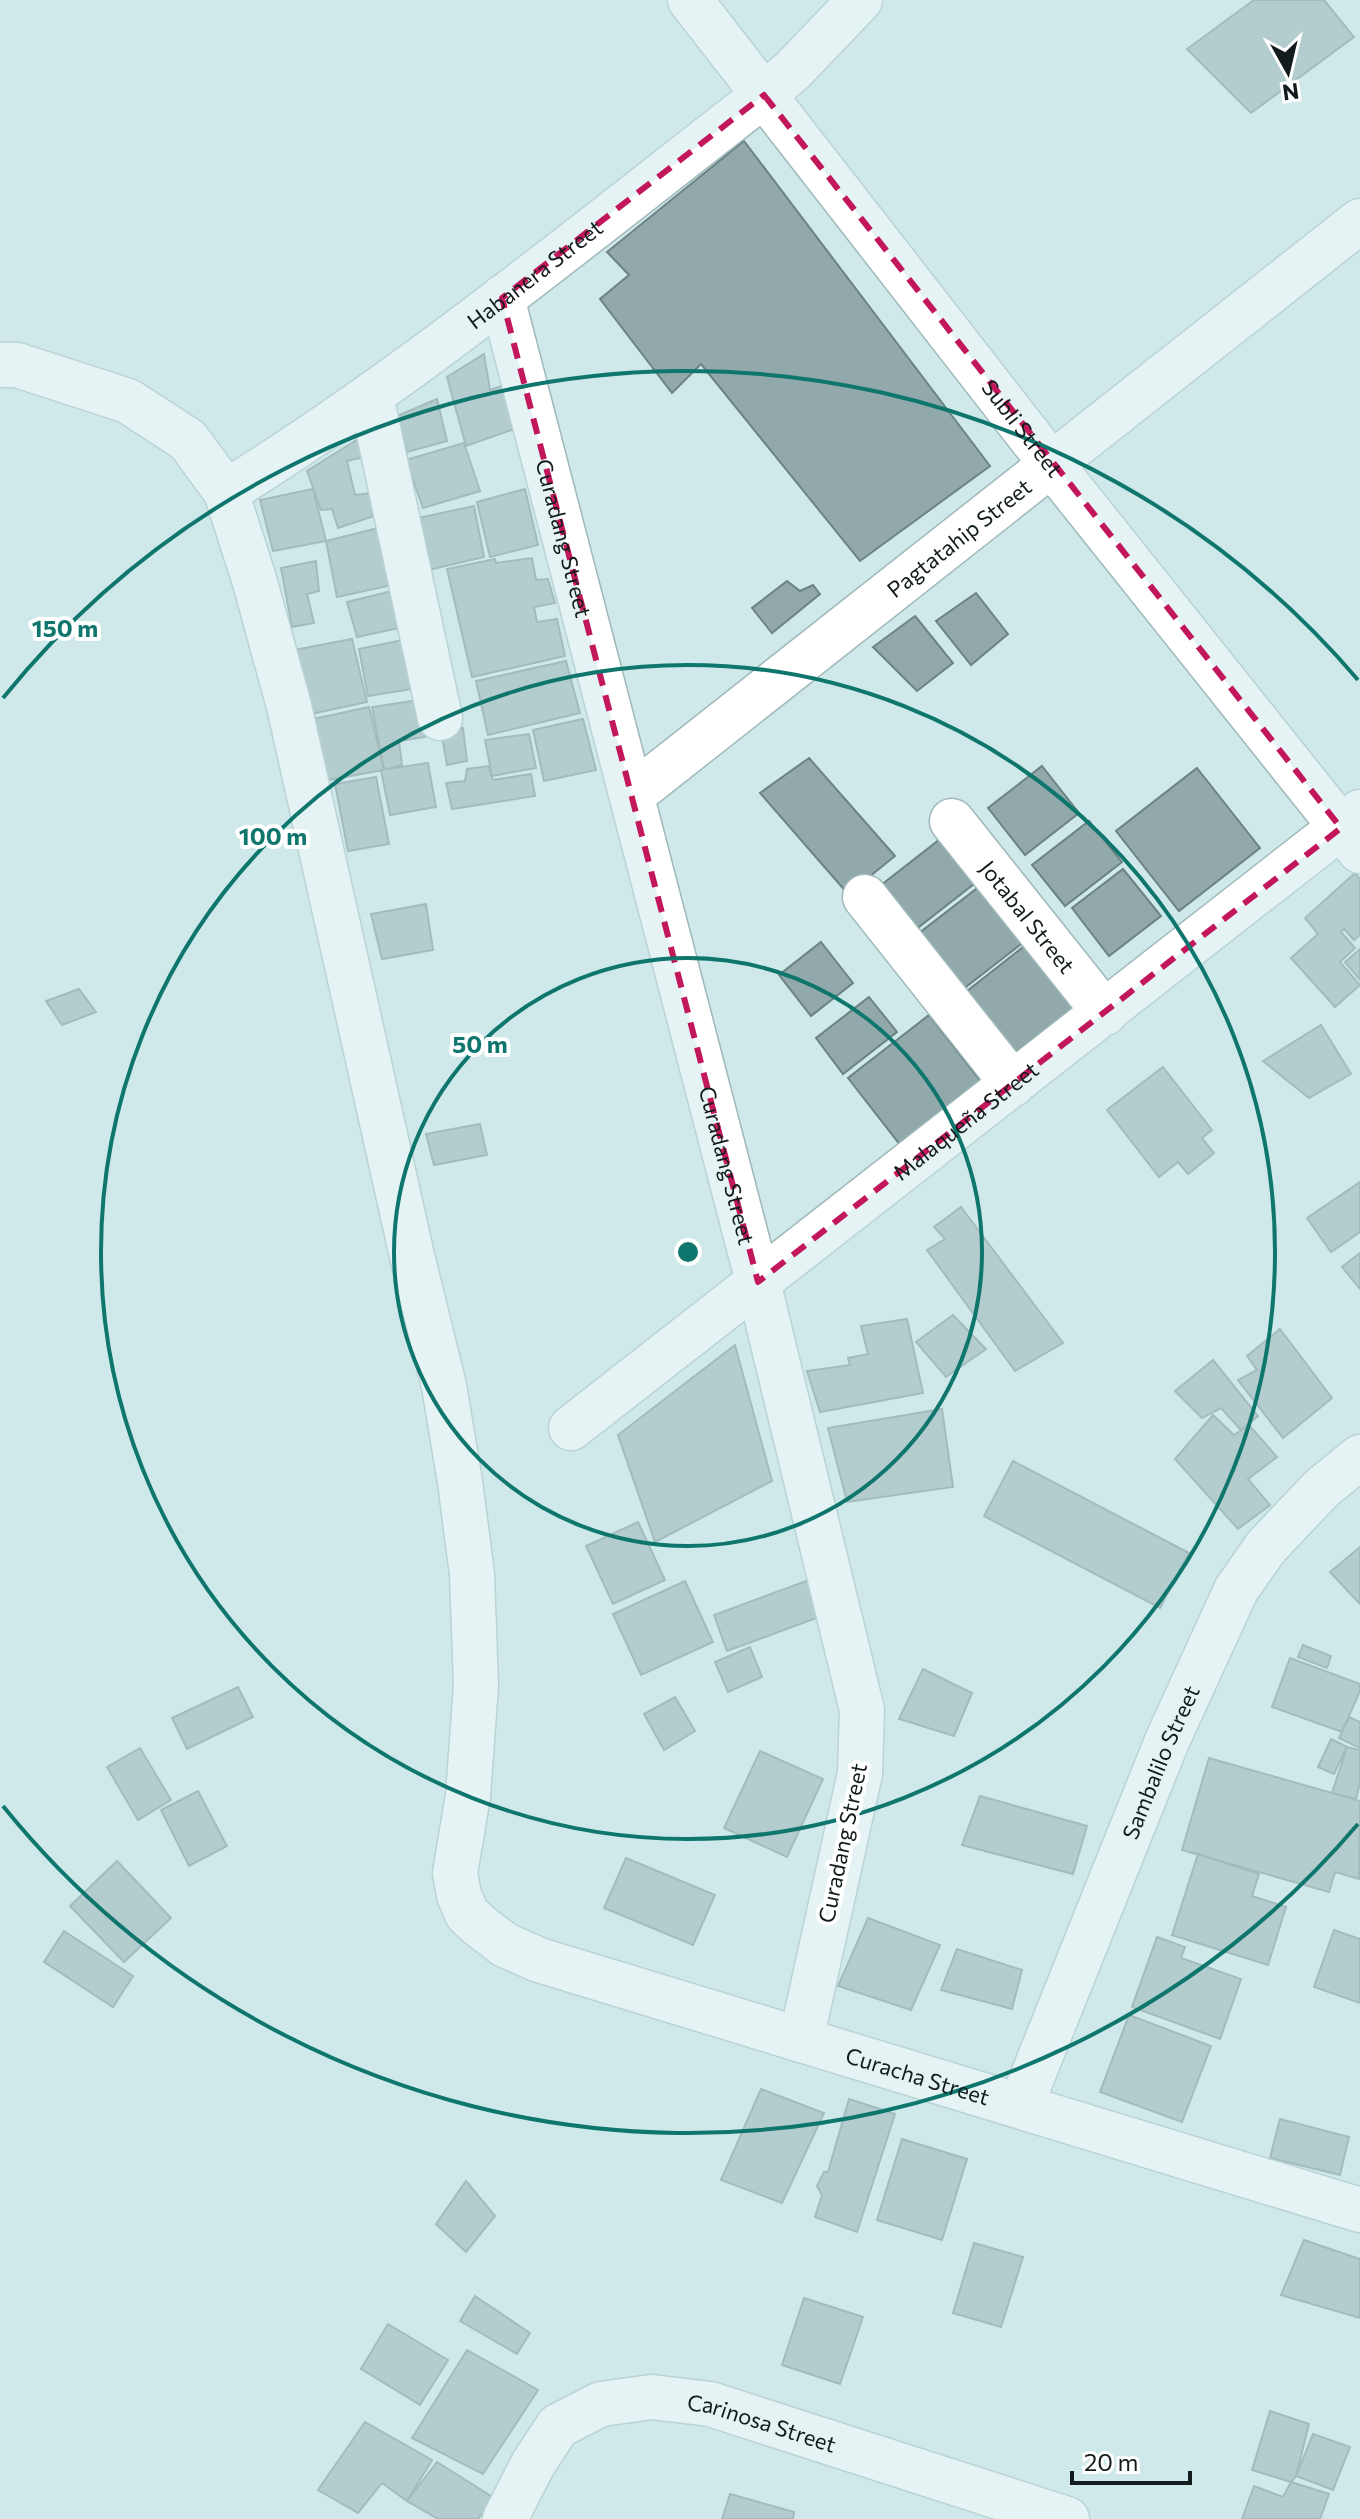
<svg xmlns="http://www.w3.org/2000/svg" width="1360" height="2519" font-family="Commissioner,sans-serif">
<rect width="100%" height="100%" fill="#cfe9eb"/>
<g fill="#91a9aa" stroke="#6c8384" stroke-width="2">
<polygon points="1254,0 1324,0 1354,37 1251,113 1187,49"/>
<polygon points="744,141 990,466 860,561 701,364 672,393 600,299 629,275 607,252"/>
<polygon points="484,354 490,390 505,385 514,429 466,446 447,377"/>
<polygon points="437,399 447,441 407,452 397,416"/>
<polygon points="363,436 368,456 347,461 355,495 379,492 383,513 338,528 332,509 321,510 307,471"/>
<polygon points="464,443 480,491 423,508 406,460"/>
<polygon points="313,489 326,541 273,551 260,500"/>
<polygon points="525,489 538,545 490,557 477,502"/>
<polygon points="474,506 484,557 420,572 409,520"/>
<polygon points="390,525 401,583 337,597 326,541"/>
<polygon points="532,558 536,580 548,579 555,603 534,607 537,622 557,619 565,656 472,677 447,569 495,559 496,563"/>
<polygon points="316,561 319,591 307,594 314,623 292,627 281,568"/>
<polygon points="787,581 800,591 813,585 820,594 772,633 752,608"/>
<polygon points="396,590 404,627 357,637 347,602"/>
<polygon points="976,593 1008,634 971,665 936,621"/>
<polygon points="915,616 953,663 917,691 873,647"/>
<polygon points="352,639 367,702 311,714 294,650"/>
<polygon points="408,639 418,688 368,696 359,649"/>
<polygon points="566,661 580,713 488,735 476,681"/>
<polygon points="419,700 425,737 399,741 402,765 384,770 372,707"/>
<polygon points="369,707 384,770 328,780 313,719"/>
<polygon points="583,719 596,770 544,781 533,730"/>
<polygon points="463,728 467,761 447,765 441,731"/>
<polygon points="529,734 536,768 492,776 485,740"/>
<polygon points="809,758 895,856 848,894 760,793"/>
<polygon points="428,763 436,807 390,815 381,770"/>
<polygon points="488,766 493,780 531,774 535,796 452,809 446,783 465,781 467,769"/>
<polygon points="1042,766 1079,813 1025,855 988,808"/>
<polygon points="1197,768 1260,848 1179,911 1116,831"/>
<polygon points="376,777 389,844 348,851 335,784"/>
<polygon points="1089,821 1122,862 1065,906 1032,865"/>
<polygon points="944,836 979,880 915,930 880,886"/>
<polygon points="1123,869 1161,916 1109,956 1072,908"/>
<polygon points="1355,873 1360,879 1360,935 1354,940 1344,929 1341,932 1355,948 1340,962 1360,985 1335,1007 1291,958 1318,934 1305,918"/>
<polygon points="980,886 1025,941 940,1007 896,951"/>
<polygon points="426,904 433,950 382,959 371,914"/>
<polygon points="821,942 853,983 811,1016 779,975"/>
<polygon points="1027,944 1076,1006 991,1071 943,1010"/>
<polygon points="1360,949 1360,980 1345,962"/>
<polygon points="79,989 96,1012 62,1025 46,1001"/>
<polygon points="869,997 897,1032 843,1074 816,1038"/>
<polygon points="929,1015 982,1083 901,1146 848,1078"/>
<polygon points="1321,1025 1351,1074 1309,1098 1263,1061"/>
<polygon points="1163,1067 1212,1130 1202,1138 1214,1153 1188,1174 1178,1162 1159,1177 1107,1110"/>
<polygon points="480,1124 487,1155 434,1165 426,1134"/>
<polygon points="1360,1182 1360,1232 1331,1252 1307,1218"/>
<polygon points="961,1207 1063,1343 1015,1371 927,1250 945,1239 934,1227"/>
<polygon points="1360,1253 1360,1289 1342,1267"/>
<polygon points="953,1315 986,1349 946,1377 916,1342"/>
<polygon points="907,1319 923,1393 820,1412 807,1371 850,1365 848,1358 868,1354 861,1326"/>
<polygon points="1280,1329 1332,1398 1283,1438 1238,1380 1257,1370 1247,1356"/>
<polygon points="735,1345 772,1481 655,1542 618,1435"/>
<polygon points="1213,1360 1258,1416 1241,1430 1221,1408 1202,1418 1175,1391"/>
<polygon points="942,1409 953,1487 847,1502 828,1428"/>
<polygon points="1213,1415 1234,1435 1249,1425 1277,1457 1248,1479 1270,1505 1238,1529 1175,1459"/>
<polygon points="1013,1461 1189,1553 1160,1608 984,1516"/>
<polygon points="638,1522 665,1580 613,1604 586,1546"/>
<polygon points="1360,1547 1360,1604 1330,1572"/>
<polygon points="817,1577 830,1613 727,1651 714,1615"/>
<polygon points="685,1581 713,1642 641,1675 613,1614"/>
<polygon points="1303,1645 1331,1656 1327,1668 1298,1657"/>
<polygon points="750,1647 762,1677 728,1692 715,1662"/>
<polygon points="1290,1658 1360,1684 1360,1691 1342,1732 1272,1707"/>
<polygon points="923,1669 972,1693 954,1736 899,1719"/>
<polygon points="238,1687 253,1717 187,1749 172,1718"/>
<polygon points="675,1697 695,1731 664,1750 644,1714"/>
<polygon points="1349,1717 1360,1722 1360,1748 1339,1738"/>
<polygon points="1331,1739 1347,1747 1334,1774 1318,1767"/>
<polygon points="1347,1747 1360,1750 1360,1783 1356,1799 1332,1793"/>
<polygon points="140,1748 171,1800 138,1820 107,1767"/>
<polygon points="760,1751 823,1779 787,1857 724,1828"/>
<polygon points="1209,1758 1360,1801 1359,1879 1335,1872 1329,1892 1182,1850"/>
<polygon points="198,1791 227,1846 189,1866 161,1810"/>
<polygon points="980,1796 1087,1826 1073,1874 962,1845"/>
<polygon points="1198,1854 1259,1874 1252,1896 1286,1907 1268,1965 1172,1935"/>
<polygon points="626,1858 715,1895 693,1945 604,1908"/>
<polygon points="117,1861 171,1918 124,1962 70,1906"/>
<polygon points="868,1918 940,1945 911,2010 838,1986"/>
<polygon points="1334,1930 1360,1939 1360,2003 1314,1987"/>
<polygon points="64,1931 133,1976 113,2007 44,1962"/>
<polygon points="1157,1937 1185,1947 1181,1958 1241,1979 1220,2039 1132,2007"/>
<polygon points="957,1949 1022,1970 1012,2009 941,1990"/>
<polygon points="1129,2015 1211,2046 1182,2122 1100,2092"/>
<polygon points="761,2089 824,2113 782,2203 721,2180"/>
<polygon points="849,2099 895,2114 857,2232 815,2217 822,2195 817,2186 824,2172 828,2172"/>
<polygon points="1280,2119 1349,2137 1340,2175 1270,2158"/>
<polygon points="902,2139 967,2159 942,2240 877,2220"/>
<polygon points="466,2181 495,2216 466,2252 436,2224"/>
<polygon points="1304,2240 1360,2259 1360,2318 1281,2295"/>
<polygon points="974,2243 1023,2257 1001,2327 953,2313"/>
<polygon points="475,2296 530,2333 517,2354 460,2321"/>
<polygon points="804,2298 863,2317 840,2384 782,2365"/>
<polygon points="388,2324 448,2360 420,2405 361,2369"/>
<polygon points="467,2350 538,2390 483,2474 412,2438"/>
<polygon points="1270,2411 1309,2424 1296,2476 1291,2482 1252,2470"/>
<polygon points="365,2422 432,2460 407,2501 382,2483 358,2513 318,2490"/>
<polygon points="1313,2434 1350,2447 1333,2490 1296,2476"/>
<polygon points="437,2462 494,2498 478,2519 438,2519 407,2501"/>
<polygon points="1291,2482 1329,2494 1320,2519 1242,2519 1254,2486 1283,2497"/>
<polygon points="730,2494 794,2512 793,2519 722,2519"/>
</g>
<g fill="none" stroke-linecap="round" stroke-linejoin="round">
<g stroke="#9fb8b9" stroke-width="47">
<g id="minor">
<path id="s1" d="M 690,0 L 1052,465 L 1360,851"/>
<path id="s2" d="M 502,298 L 758,1282 L 862,1710 L 860,1773 L 801,2040"/>
<path id="s3" d="M 0,365 L 17,365 L 128,401 L 188,440 L 226,492 L 254,579 L 289,706 L 412,1256 L 444,1386 L 460,1482 L 472,1574 L 476,1685 L 468,1796 L 455,1873 L 459,1895 L 467,1914 L 480,1926 L 505,1945 L 539,1960 L 1360,2210"/>
<polyline points="371,396 440,718"/>
<path id="s4" d="M 226,492 C 415,374 588,231 764,95 L 792,71 L 860,0"/>
<path id="s5" d="M 632,795 L 1360,221"/>
<path id="s6" d="M 952,821 L 1105,1013"/>
<polyline points="865,897 1013,1084"/>
<path id="s7" d="M 571,1428 L 1360,812"/>
<path id="s8" d="M 1021,2105 L 1167,1741 L 1236,1590 L 1266,1547 L 1322,1488 L 1360,1457"/>
<path id="s9" d="M 505,2519 L 533,2464 L 558,2426 L 601,2404 L 652,2397 L 710,2404 L 1067,2519"/>
</g>
</g>
<use href="#minor" stroke="#fff" stroke-width="44"/>
</g>
<path d="M0 0H1360V2519H0ZM 764,95 L 1341,828 L 758,1282 L 502,298 Z" fill="#cfe9eb" fill-opacity=".55" fill-rule="evenodd"/>
<path fill="none" stroke="#c2185b" stroke-width="6" stroke-dasharray="16 10" stroke-linejoin="round" d="M 764,95 L 1341,828 L 758,1282 L 502,298 Z"/>
<g fill="none" stroke="#0f766e" stroke-width="4">
<circle cx="688" cy="1252" r="294"/>
<circle cx="688" cy="1252" r="587"/>
<path d="M1358 1824A881 881 0 0 1 3 1806M3 698A881 881 0 0 1 1358 680"/>
</g>
<g text-anchor="middle" dominant-baseline="central" stroke-width="8" stroke-linejoin="round" paint-order="stroke">
<g font-size="22" fill="#131c1d" stroke="#fff">
<text stroke="none"><textPath href="#s4" startOffset="378">Habanera Street</textPath></text>
<text stroke="none"><textPath href="#s1" startOffset="542">Subli Street</textPath></text>
<text stroke="none"><textPath href="#s5" startOffset="416">Pagtatahip Street</textPath></text>
<text stroke="none"><textPath href="#s2" startOffset="248">Curadang Street</textPath></text>
<text stroke="none"><textPath href="#s6" startOffset="122">Jotabal Street</textPath></text>
<text stroke="none"><textPath href="#s7" startOffset="500">Malaqueña Street</textPath></text>
<text stroke="none"><textPath href="#s2" startOffset="896">Curadang Street</textPath></text>
<text stroke="none"><textPath href="#s8" startOffset="370">Sambalilo Street</textPath></text>
<text transform="translate(842 1843) rotate(-78)">Curadang Street</text>
<text stroke="none"><textPath href="#s3" startOffset="2206">Curacha Street</textPath></text>
<text stroke="none"><textPath href="#s9" startOffset="320">Carinosa Street</textPath></text>
</g>
</g>
<circle cx="688" cy="1252" r="12" fill="#0f766e" stroke="#fff" stroke-width="4"/>
<g font-size="24" text-anchor="middle" font-weight="bold" fill="#0f766e" stroke="#fff" stroke-width="8" stroke-linejoin="round" paint-order="stroke">
<text x="65" y="637">150 m</text>
<text x="273" y="845">100 m</text>
<text x="480" y="1053">50 m</text>
</g>
<g transform="translate(1288 72) rotate(172)" stroke="#ffffff" stroke-width="6" paint-order="stroke">
<path d="M0-6L14 30L0 20L-14 30Z" fill="#131c1d"/>
<text y="-12" font-size="22" font-weight="bold" text-anchor="middle" fill="#131c1d">N</text>
</g>
<path d="M1072 2471v12h118v-12" fill="none" stroke="#131c1d" stroke-width="4"/>
<text x="1084" y="2471" font-size="24" fill="#131c1d" stroke="#ffffff" stroke-width="6" paint-order="stroke">20 m</text>
</svg>
